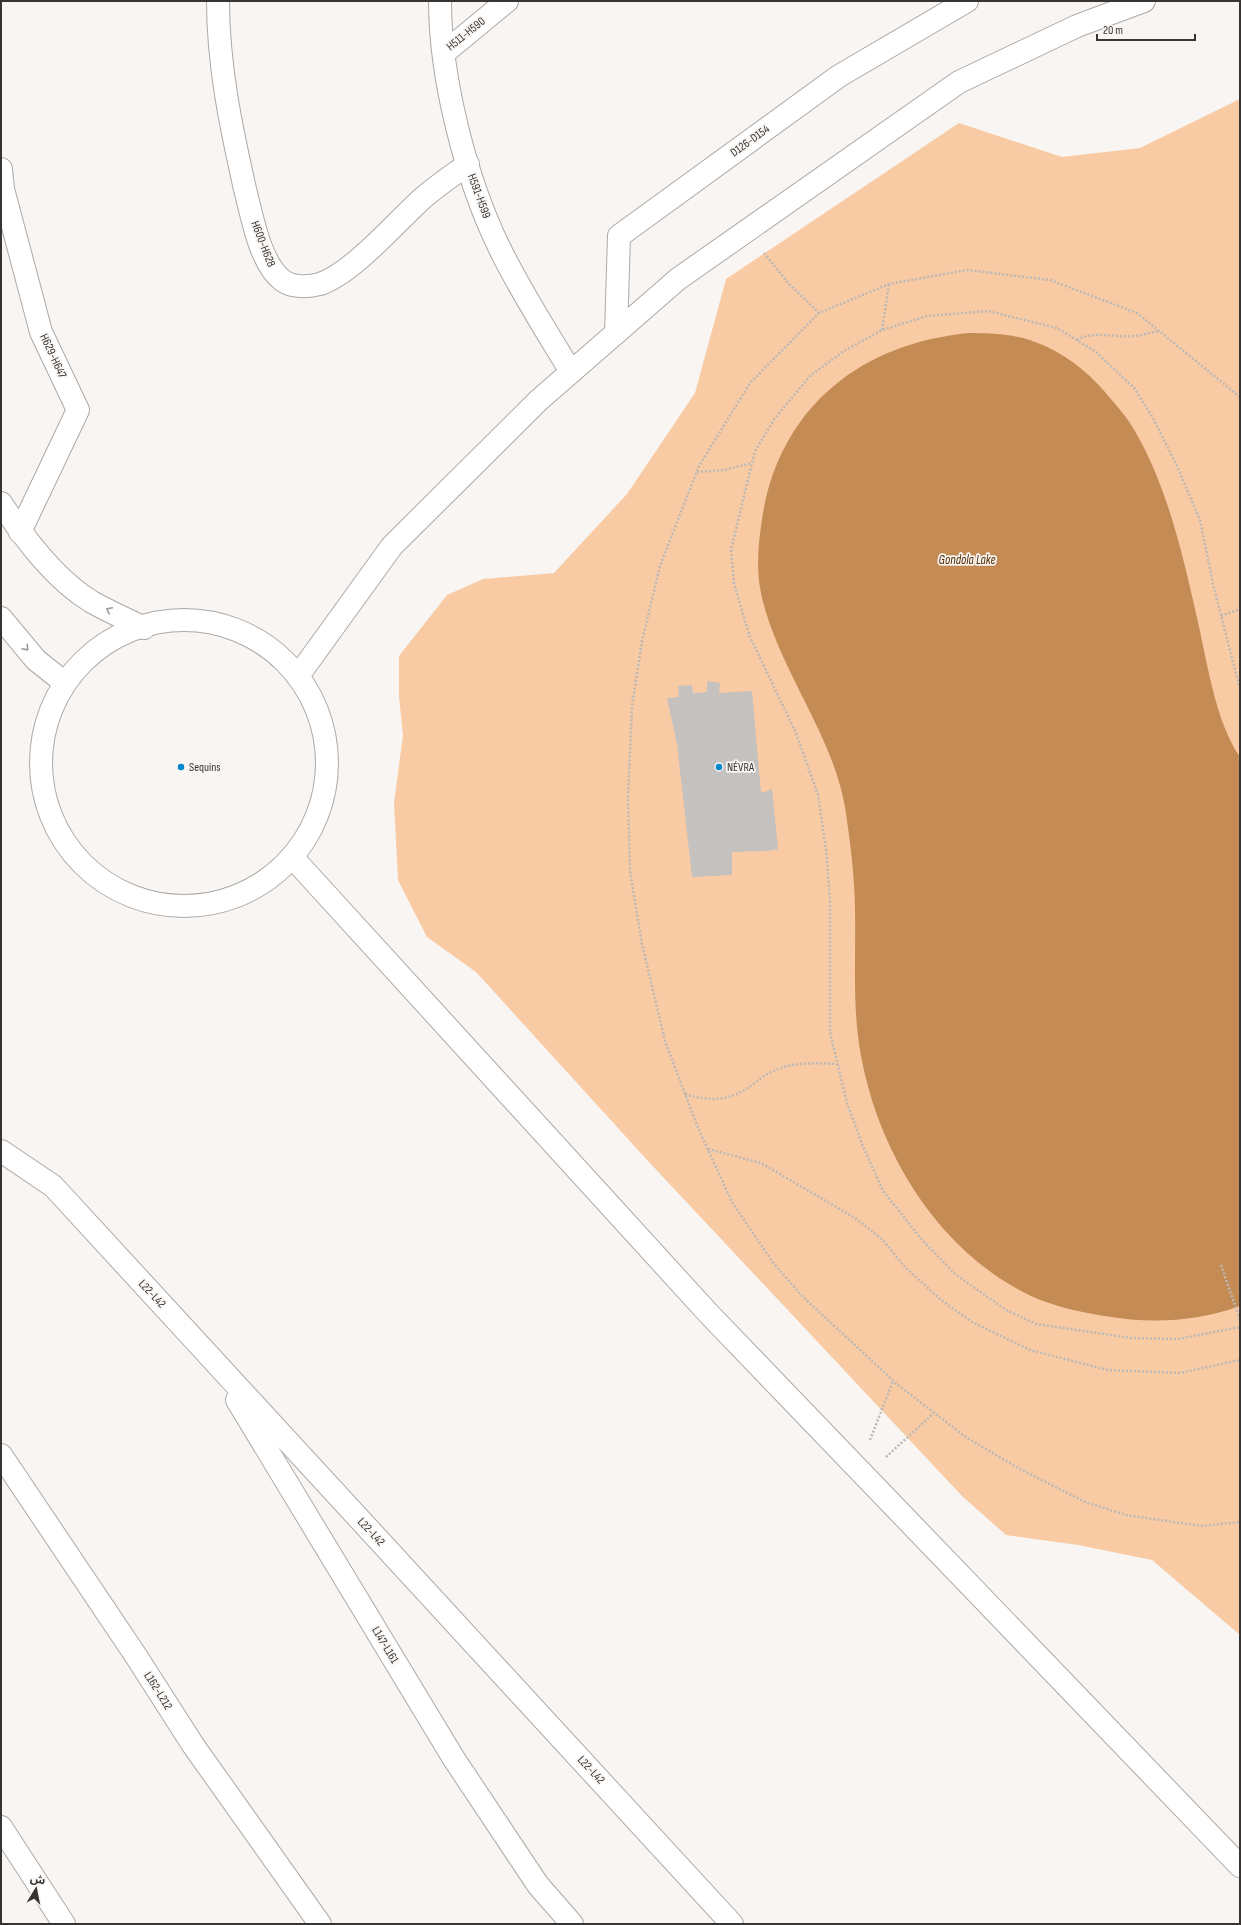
<svg xmlns="http://www.w3.org/2000/svg" width="1241" height="1925" font-family="'Sofia Sans Condensed','Noto Sans Arabic',sans-serif">
<rect width="100%" height="100%" fill="#f8f5f2"/>
<polygon fill="#f9cba4" points="1240,99 1240,1635 1152,1560 1078,1545 1006,1535 962,1496 648,1161 476,972 427,937 398,880 394,803 403,735 399,697 399,656 447,595 483,579 554,573 627,494 695,393 726,279 959,123 1062,157 1140,148"/>
<path fill="#c58b55" d="M 969,333 C 992,333 1014,334 1035,342 C 1063,352 1086,370 1105,392 C 1116,405 1128,418 1136,433 C 1168,488 1184,560 1198,622 C 1207,662 1216,723 1240,757 L 1240,1306 C 1198,1321 1155,1324 1111,1317 C 1084,1313 1055,1307 1031,1296 C 939,1252 879,1154 861,1056 C 852,1008 856,959 855,911 C 855,879 850,839 845,807 C 832,734 782,674 763,602 C 755,572 758,544 763,513 C 782,405 863,343 969,333 Z"/>
<polygon fill="#c4c1bf" points="707,681 720,683 719,693 752,691 761,793 772,789 778,849 766,851 732,852 732,875 692,877 677,744 667,698 679,697 678,686 692,685 693,693 707,692"/>
<g fill="none" stroke-linecap="round" stroke-linejoin="round">
<g stroke="#aca9a7" stroke-width="24">
<g id="minor">
<path d="M 218,1 C 218,65 231,127 245,189 C 252,216 260,263 282,280 C 292,288 309,287 320,284 C 353,273 397,221 424,197 C 438,185 453,175 468,164"/>
<path d="M 440,1 C 440,78 466,180 500,249 C 521,292 547,332 571,372"/>
<polyline points="444,53 507,1"/>
<polyline points="1,169 3,189 41,332 78,410 20,532"/>
<polyline points="616,333 619,236 839,76 967,1"/>
<path d="M 1,503 C 24,538 55,580 92,602 C 108,611 126,619 144,628"/>
<polyline points="1,618 36,660 65,683"/>
<circle cx="184" cy="763" r="143"/>
<polyline points="298,676 392,546 539,400 678,279 959,82 1077,26 1144,1"/>
<polyline points="293,858 709,1314 1240,1866"/>
<polyline points="1,1151 53,1186 732,1924"/>
<polyline points="237,1400 454,1759 538,1885 572,1924"/>
<polyline points="1,1455 136,1656 193,1745 320,1924"/>
<polyline points="1,1827 64,1924"/>
</g>
</g>
<g stroke="#bbb8b6" stroke-width="2.5" stroke-dasharray="2 2" stroke-linecap="butt">
<polyline points="764,253 790,285 819,313"/>
<polyline points="882,330 889,284"/>
<path d="M 1077,340 C 1095,330 1113,338 1132,336 C 1141,336 1150,332 1160,331"/>
<polyline points="1240,397 1137,313 1050,280 967,270 889,284 819,313 750,383 699,466 660,566 642,641 632,706 628,797 630,871 642,944 665,1041 698,1128 732,1202 774,1264 803,1297 898,1385 967,1438 1020,1469 1085,1502 1126,1515 1201,1526 1240,1522"/>
<polyline points="697,472 724,470 752,463"/>
<polyline points="1221,616 1240,609"/>
<polyline points="1240,689 1213,584 1200,520 1177,466 1153,418 1134,388 1096,352 1057,328 988,311 927,316 882,330 844,351 811,375 775,418 755,451 731,550 734,584 750,637 796,733 818,795 826,849 830,900 830,1032 847,1103 862,1144 883,1191 923,1241 955,1274 1006,1310 1036,1324 1131,1338 1178,1339 1240,1327"/>
<path d="M 685,1094 C 711,1102 730,1101 752,1085 C 760,1079 767,1073 776,1070 C 794,1062 817,1063 837,1064"/>
<polyline points="708,1149 761,1163 855,1218 883,1240 904,1266 941,1300 972,1322 1030,1350 1108,1370 1180,1373 1240,1360"/>
<polyline points="1221,1265 1240,1320"/>
<polyline points="870,1440 893,1381"/>
<polyline points="886,1457 934,1413"/>
</g>
<use href="#minor" stroke="#fff" stroke-width="22"/>
</g>
<defs><path id="oneway-chevron" d="M-2-3.5L2.5 0L-2 3.5" fill="none" stroke-width="1.6" stroke-linecap="round" stroke-linejoin="round"/></defs>
<g stroke="#9a9a9a">
<use href="#oneway-chevron" transform="translate(109 610) rotate(-153)"/>
<use href="#oneway-chevron" transform="translate(26 648) rotate(49)"/>
</g>
<g fill="#0088ce" stroke="#f8f5f2" stroke-width="1.5">
<circle cx="181" cy="767" r="4"/>
<circle cx="719" cy="767" r="4"/>
</g>
<g text-anchor="middle" dominant-baseline="central" stroke-width="3.5" stroke-linejoin="round" paint-order="stroke">
<g font-size="12" fill="#363534" stroke="#f8f5f2">
<text transform="translate(466 34) rotate(-39)">H511-H590</text>
<text transform="translate(750 141) rotate(-36)">D126-D154</text>
<text transform="translate(479 196) rotate(70)">H591-H599</text>
<text transform="translate(263 244) rotate(69)">H600-H628</text>
<text transform="translate(53 356) rotate(65)">H629-H647</text>
<text transform="translate(152 1294) rotate(47)">L22-L42</text>
<text transform="translate(371 1532) rotate(47)">L22-L42</text>
<text transform="translate(385 1645) rotate(59)">L147-L161</text>
<text transform="translate(158 1691) rotate(58)">L162-L212</text>
<text transform="translate(591 1770) rotate(47)">L22-L42</text>
</g>
<g font-size="12" fill="#363534" stroke="#f8f5f2" text-anchor="start">
<text x="189" y="767">Sequins</text>
<text x="727" y="767">NÉVRA</text>
</g>
<g font-size="13" font-style="italic" fill="#522b00" stroke="#f8f5f2">
<text x="967" y="560">Gondola Lake</text>
</g>
</g>
<rect width="1241" height="1925" fill="none" stroke="#363534" stroke-width="4"/>
<g transform="translate(36 1889) rotate(10)" stroke="#f8f5f2" stroke-width="3" paint-order="stroke">
<path d="M0-3L7 15L0 10L-7 15Z" fill="#363534"/>
<text y="-6" font-size="11" font-weight="bold" text-anchor="middle" fill="#363534">ش</text>
</g>
<path d="M1097 34v6h98v-6" fill="none" stroke="#363534" stroke-width="2"/>
<text x="1103" y="34" font-size="12" fill="#363534" stroke="#f8f5f2" stroke-width="3" paint-order="stroke">20 m</text>
</svg>
